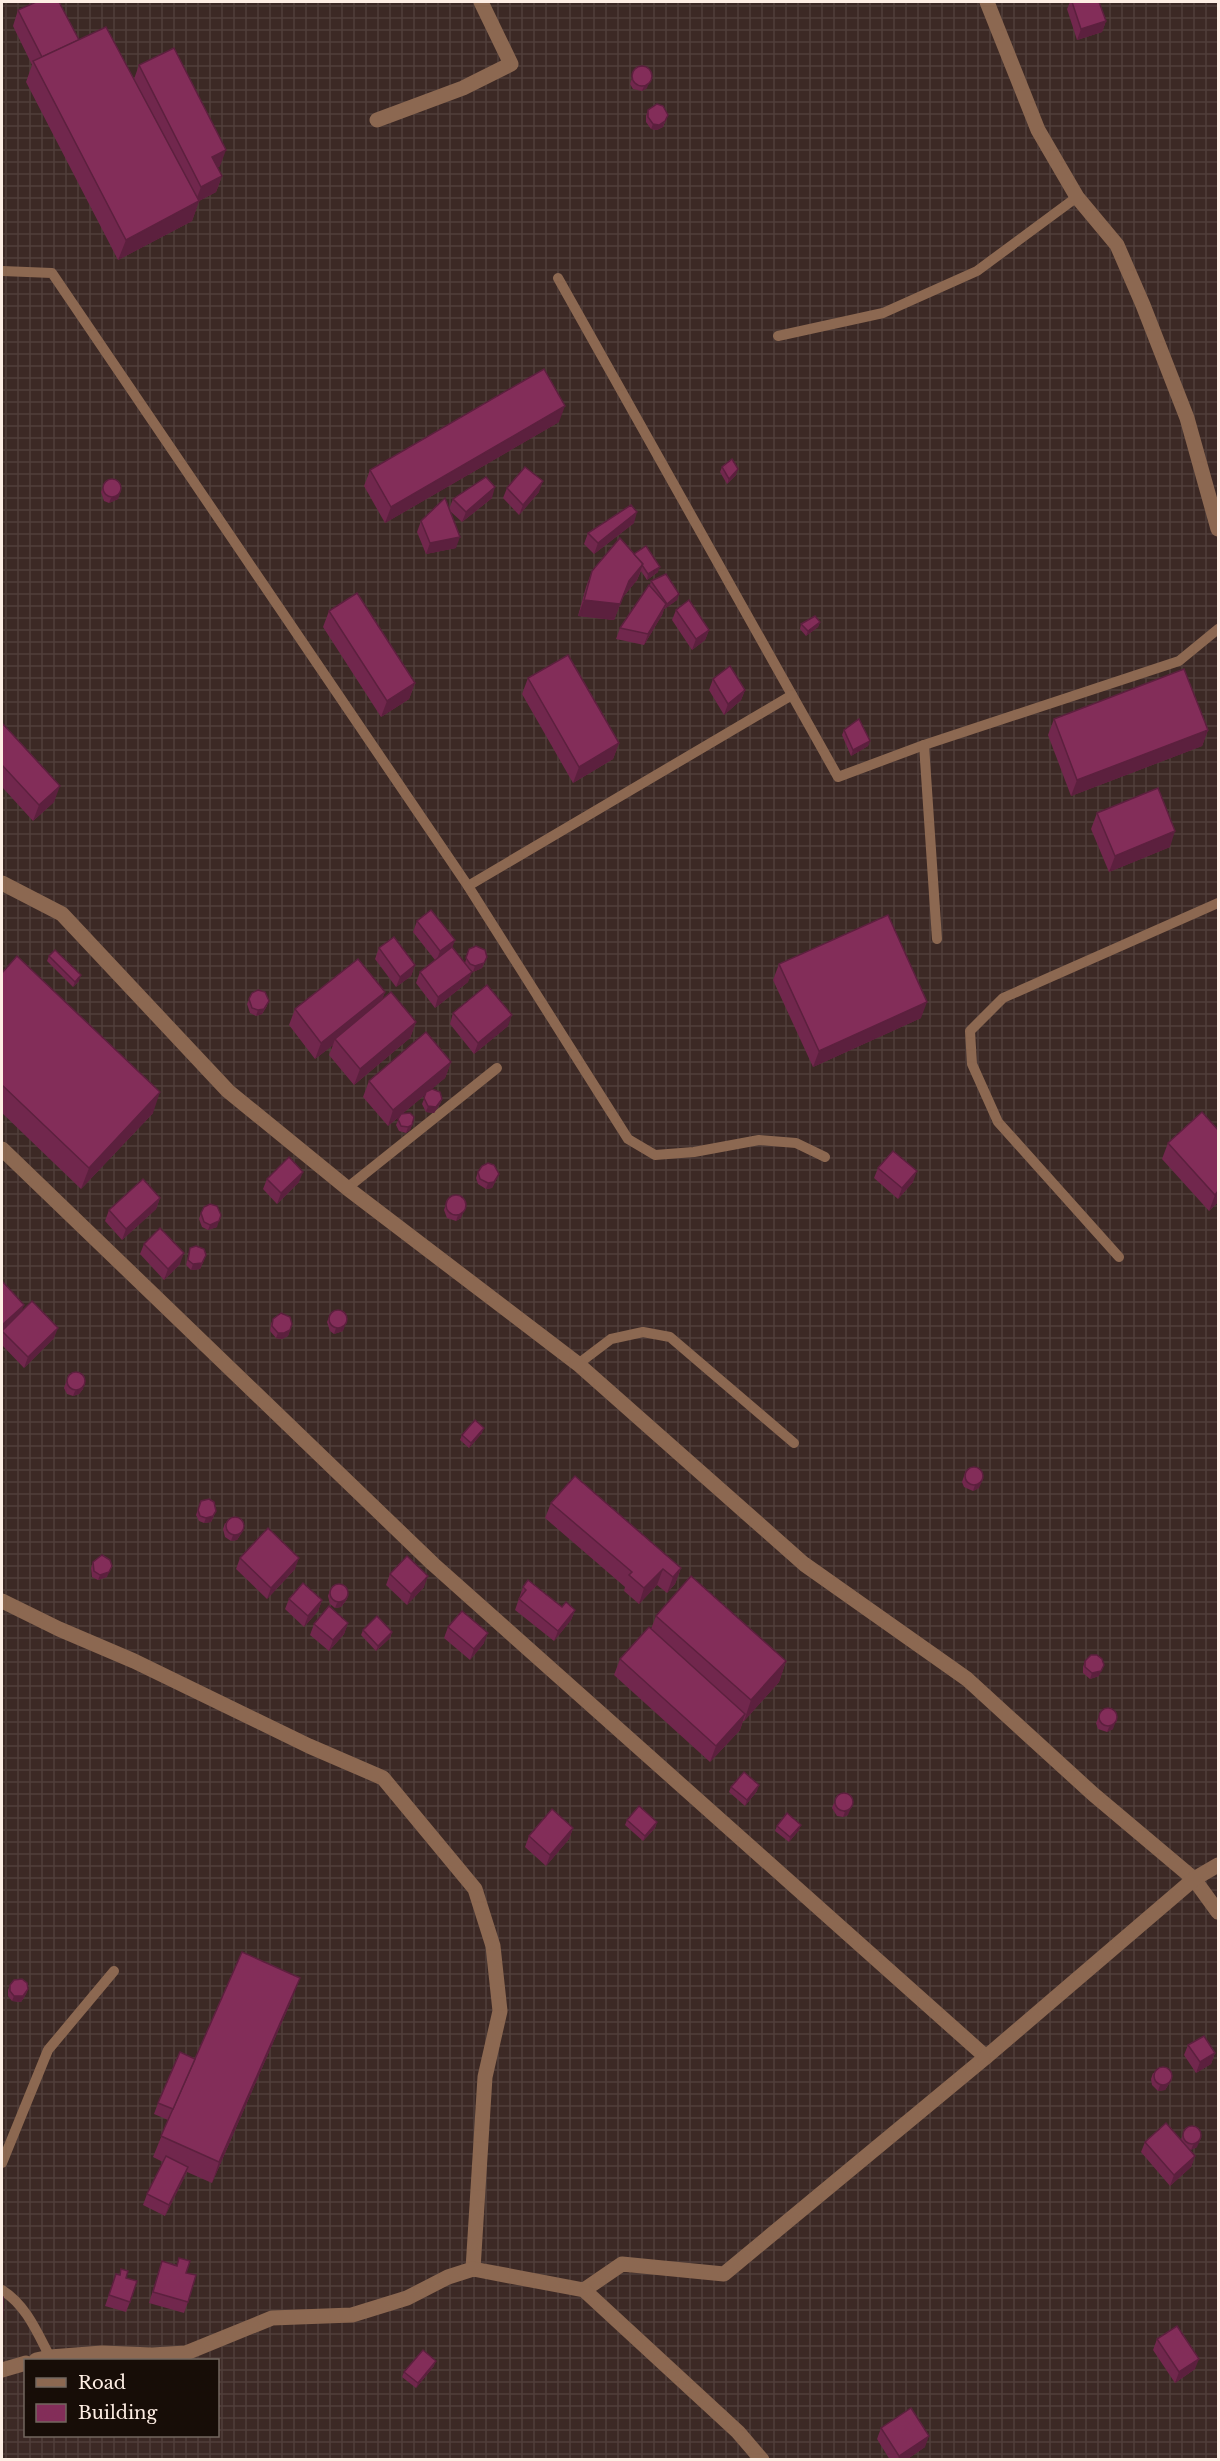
<svg xmlns="http://www.w3.org/2000/svg" width="1220" height="2461" font-family="'Libre Baskerville',serif">
<defs>
<pattern id="industrial-grid" width="8" height="8" patternUnits="userSpaceOnUse" patternTransform="scale(1.5)"><rect width="8" height="8" fill="#3c2925"/><path d="M0 4h8M4 0v8" fill="none" stroke="#503e3a"/></pattern>
</defs>
<rect width="100%" height="100%" fill="#382011"/>
<path fill="url(#industrial-grid)" fill-rule="evenodd" d="M 2,2 L 1218,2 L 1218,2459 L 2,2460 ZM 26,2360 L 218,2360 L 218,2436 L 26,2436 Z"/>
<g fill="none" stroke-linecap="round" stroke-linejoin="round">
<g stroke="#8c6851" stroke-width="10">
<polyline points="2,271 52,273 468,886 628,1139 655,1155 694,1152 759,1140 796,1143 825,1157"/>
<polyline points="558,278 838,777 924,745 1179,661 1218,629"/>
<polyline points="778,336 883,313 977,271 1077,197"/>
<polyline points="924,745 937,939"/>
<polyline points="468,886 792,695"/>
<polyline points="347,1188 497,1068"/>
<polyline points="1119,1257 998,1122 972,1064 970,1031 1003,998 1218,903"/>
<polyline points="578,1364 611,1339 643,1332 670,1337 794,1443"/>
<polyline points="2,2163 48,2050 114,1971"/>
<path d="M 2,2290 C 26,2305 37,2332 50,2357"/>
</g>
<g stroke="#8c6851" stroke-width="15">
<polyline points="987,2 1038,130 1077,197 1117,245 1143,305 1187,418 1218,529"/>
<polyline points="377,120 463,88 511,64 481,2"/>
<polyline points="2,883 62,914 228,1091 347,1188 578,1364 804,1564 967,1679 1093,1794 1194,1879 1218,1912"/>
<polyline points="2,1149 433,1564 986,2057"/>
<polyline points="2,1601 59,1629 134,1661 309,1746 383,1778 475,1889 493,1946 500,2011 485,2077 473,2269"/>
<polyline points="584,2290 622,2264 724,2274 986,2057 1194,1879 1218,1865"/>
<polyline points="36,2360 50,2357 102,2353 152,2355 186,2353 272,2318 352,2315 407,2298 448,2277 473,2269 584,2290 738,2432 762,2460"/>
<polyline points="2,2370 26,2363"/>
</g>
</g>
<g fill="#71274d">
<polygon points="1070,2 1099,2 1106,21 1102,32 1077,40 1067,9"/>
<polygon points="18,10 79,40 134,79 139,65 220,166 217,168 222,176 216,192 199,201 192,221 118,260 26,82 32,65 13,26"/>
<polygon points="635,69 647,88 642,91 633,89 630,84"/>
<polygon points="648,110 668,115 663,127 657,130 651,129 646,122 646,116"/>
<polygon points="559,422 385,523 364,486 370,470"/>
<polygon points="722,467 736,475 727,484 720,472"/>
<polygon points="103,487 118,499 109,503 104,501 101,492"/>
<polygon points="507,488 539,492 519,515 503,498"/>
<polygon points="492,498 462,522 450,511 456,548 426,554 417,532 421,521 449,509 453,499"/>
<polygon points="634,523 594,554 584,544 588,533"/>
<polygon points="634,554 658,572 647,580 641,571 637,580 623,597 614,620 578,616 586,587 592,571"/>
<polygon points="651,581 679,594 677,600 664,609 662,615 644,645 616,639 620,628 650,585"/>
<polygon points="676,610 709,630 705,640 692,650 672,620"/>
<polygon points="329,611 415,683 409,699 381,717 323,627"/>
<polygon points="820,622 818,627 806,636 800,629 801,624"/>
<polygon points="528,678 619,743 613,759 573,783 522,694"/>
<polygon points="713,679 745,690 741,700 724,715 709,690"/>
<polygon points="1054,719 1208,730 1202,746 1071,796 1048,735"/>
<polygon points="2,723 54,802 33,821 2,787"/>
<polygon points="844,730 870,741 868,746 851,756 842,735"/>
<polygon points="1097,813 1170,847 1109,872 1091,829"/>
<polygon points="417,921 452,947 465,963 469,949 487,957 482,968 473,972 471,970 468,982 435,1008 416,983 420,972 435,960 413,932"/>
<polygon points="379,948 415,965 411,976 396,987 375,959"/>
<polygon points="49,956 79,981 73,987 47,961"/>
<polygon points="779,964 921,1018 813,1067 773,980"/>
<polygon points="2,973 153,1113 81,1189 2,1113"/>
<polygon points="385,992 382,999 416,1022 410,1038 354,1085 329,1055 333,1045 315,1059 289,1025 295,1009"/>
<polygon points="252,993 267,1006 262,1014 256,1016 250,1013 247,1004"/>
<polygon points="453,1013 508,1026 474,1054 450,1024"/>
<polygon points="451,1062 445,1078 430,1090 442,1099 440,1104 434,1113 426,1112 422,1104 426,1094 402,1114 412,1125 410,1130 406,1133 399,1131 396,1125 400,1116 388,1126 363,1097 369,1081"/>
<polygon points="1202,1112 1218,1202 1209,1211 1162,1159 1168,1143"/>
<polygon points="878,1168 913,1182 898,1199 874,1178"/>
<polygon points="478,1172 499,1174 492,1188 486,1189 478,1184 476,1178"/>
<polygon points="267,1179 299,1182 277,1204 263,1189"/>
<polygon points="160,1198 156,1209 122,1240 105,1221 109,1210"/>
<polygon points="446,1204 461,1218 456,1221 447,1218 444,1210"/>
<polygon points="201,1213 217,1227 208,1230 202,1227 199,1219"/>
<polygon points="144,1244 180,1264 164,1280 140,1254"/>
<polygon points="190,1248 204,1260 200,1269 191,1270 186,1265"/>
<polygon points="2,1281 21,1312 54,1338 24,1368 2,1345"/>
<polygon points="329,1317 343,1331 334,1334 330,1331 327,1322"/>
<polygon points="273,1319 292,1324 288,1336 282,1339 276,1338 270,1331 271,1324"/>
<polygon points="69,1374 83,1389 79,1394 73,1396 67,1394 64,1388"/>
<polygon points="482,1433 469,1448 460,1440 462,1435"/>
<polygon points="966,1470 979,1488 973,1491 964,1487 962,1482"/>
<polygon points="201,1501 214,1516 211,1522 204,1523 199,1521 196,1515"/>
<polygon points="551,1503 681,1568 675,1584 667,1593 657,1585 639,1604 624,1591 625,1587 545,1518"/>
<polygon points="225,1523 242,1532 237,1540 231,1541 225,1537 223,1529"/>
<polygon points="240,1558 295,1569 267,1599 236,1569"/>
<polygon points="93,1562 107,1577 98,1580 92,1577 91,1568"/>
<polygon points="390,1574 424,1587 407,1605 386,1585"/>
<polygon points="523,1587 562,1607 575,1610 571,1620 554,1641 515,1610"/>
<polygon points="330,1590 347,1599 341,1607 335,1608 330,1604 328,1596"/>
<polygon points="289,1599 322,1600 318,1611 304,1627 285,1609"/>
<polygon points="656,1616 786,1661 779,1682 744,1721 743,1721 740,1730 710,1762 614,1675 620,1659 651,1629"/>
<polygon points="348,1623 344,1634 329,1651 310,1635 314,1624"/>
<polygon points="448,1627 484,1643 470,1660 444,1638"/>
<polygon points="363,1630 392,1632 390,1638 376,1651 361,1635"/>
<polygon points="1085,1661 1099,1676 1090,1679 1083,1673 1083,1667"/>
<polygon points="1102,1710 1113,1729 1107,1732 1098,1729 1096,1723"/>
<polygon points="731,1787 757,1791 745,1806 729,1792"/>
<polygon points="834,1803 848,1815 843,1817 837,1816 832,1808"/>
<polygon points="627,1820 657,1822 655,1828 643,1841 625,1825"/>
<polygon points="777,1826 799,1830 789,1842 775,1831"/>
<polygon points="573,1828 569,1839 546,1866 525,1847 529,1836"/>
<polygon points="10,1985 28,1989 26,1994 21,2002 12,2001 8,1996 8,1990"/>
<polygon points="292,1999 212,2183 187,2172 165,2216 143,2205 147,2194 163,2162 153,2157 168,2120 154,2114 158,2103 195,2059"/>
<polygon points="1188,2045 1215,2053 1211,2064 1196,2073 1184,2055"/>
<polygon points="1153,2073 1172,2077 1170,2082 1165,2090 1158,2091 1152,2085 1151,2079"/>
<polygon points="1184,2130 1197,2147 1191,2150 1189,2149 1195,2156 1191,2167 1170,2186 1141,2152 1145,2142 1181,2140"/>
<polygon points="179,2258 186,2273 188,2302 184,2313 149,2303 162,2261 177,2265"/>
<polygon points="116,2274 126,2278 130,2302 126,2312 105,2306"/>
<polygon points="1157,2339 1195,2369 1175,2383 1153,2350"/>
<polygon points="434,2366 416,2388 402,2377 404,2372"/>
<polygon points="881,2428 925,2447 906,2460 890,2460 877,2439"/>
</g>
<g fill="#5c203e">
<polygon points="1106,21 1102,32 1077,40 1081,29"/>
<polygon points="652,76 647,88 642,91 644,86"/>
<polygon points="665,121 663,127 657,130 651,129 653,124"/>
<polygon points="226,150 220,166 206,173 212,157"/>
<polygon points="222,176 216,192 199,201 192,221 118,260 126,240 195,203 201,187"/>
<polygon points="565,406 559,422 385,523 391,507"/>
<polygon points="738,469 736,475 727,484 729,479"/>
<polygon points="543,481 539,492 519,515 523,505"/>
<polygon points="495,487 492,498 462,522 466,512"/>
<polygon points="120,494 118,499 109,503 111,498"/>
<polygon points="637,512 634,523 594,554 598,543"/>
<polygon points="460,537 456,548 426,554 430,543"/>
<polygon points="643,564 637,580 623,597 614,620 578,616 584,600 629,581"/>
<polygon points="660,567 658,572 647,580 648,574"/>
<polygon points="679,594 677,600 665,609 667,604"/>
<polygon points="666,604 662,615 644,645 648,634"/>
<polygon points="820,622 818,627 806,636 808,631"/>
<polygon points="709,630 705,640 692,650 696,639"/>
<polygon points="415,683 409,699 381,717 387,701"/>
<polygon points="745,690 741,700 724,715 728,704"/>
<polygon points="1208,730 1202,746 1071,796 1077,780"/>
<polygon points="870,741 868,746 851,756 853,750"/>
<polygon points="619,743 613,759 573,783 579,767"/>
<polygon points="60,786 54,802 33,821 39,805"/>
<polygon points="1175,831 1170,847 1109,872 1115,856"/>
<polygon points="455,940 451,951 436,962 440,951"/>
<polygon points="484,963 482,968 473,972 475,966"/>
<polygon points="415,965 411,976 396,987 400,977"/>
<polygon points="472,972 468,982 435,1008 438,997"/>
<polygon points="81,975 79,981 73,987 75,982"/>
<polygon points="385,992 379,1008 335,1039 333,1045 315,1059 321,1043"/>
<polygon points="269,1001 262,1014 256,1016 258,1010"/>
<polygon points="927,1002 921,1018 813,1067 819,1051"/>
<polygon points="512,1015 508,1026 474,1054 478,1043"/>
<polygon points="416,1022 410,1038 354,1085 360,1069"/>
<polygon points="451,1062 445,1078 388,1126 393,1110"/>
<polygon points="160,1092 153,1113 81,1189 89,1168"/>
<polygon points="442,1099 440,1104 434,1113 426,1112 428,1106"/>
<polygon points="412,1125 410,1130 406,1133 408,1127"/>
<polygon points="917,1171 913,1182 898,1199 902,1188"/>
<polygon points="303,1172 299,1182 277,1204 281,1193"/>
<polygon points="499,1174 492,1188 486,1189 488,1183"/>
<polygon points="1218,1191 1218,1202 1209,1211 1215,1195"/>
<polygon points="160,1198 156,1209 122,1240 126,1229"/>
<polygon points="466,1206 461,1218 456,1221 458,1215"/>
<polygon points="221,1215 217,1227 208,1230 210,1225"/>
<polygon points="184,1253 180,1264 164,1280 168,1269"/>
<polygon points="206,1255 200,1269 191,1270 193,1264"/>
<polygon points="24,1305 20,1316 2,1331 2,1333 2,1325"/>
<polygon points="345,1326 343,1331 334,1334 336,1328"/>
<polygon points="58,1328 54,1338 24,1368 28,1357"/>
<polygon points="290,1330 288,1336 282,1339 276,1338 278,1333"/>
<polygon points="85,1384 83,1389 79,1394 73,1396 75,1391"/>
<polygon points="484,1428 482,1433 469,1448 471,1443"/>
<polygon points="984,1477 979,1488 973,1491 975,1485"/>
<polygon points="216,1511 211,1522 204,1523 206,1518"/>
<polygon points="244,1527 242,1532 237,1540 231,1541 233,1535"/>
<polygon points="299,1558 295,1569 267,1599 271,1588"/>
<polygon points="112,1566 107,1577 98,1580 100,1575"/>
<polygon points="681,1568 675,1584 667,1593 673,1577"/>
<polygon points="663,1569 657,1585 639,1604 644,1588"/>
<polygon points="428,1576 424,1587 407,1605 411,1594"/>
<polygon points="349,1594 347,1599 341,1607 335,1608 337,1603"/>
<polygon points="322,1600 318,1611 304,1627 308,1616"/>
<polygon points="575,1610 571,1620 554,1641 558,1631"/>
<polygon points="348,1623 344,1634 329,1651 333,1640"/>
<polygon points="392,1632 390,1638 376,1651 378,1646"/>
<polygon points="488,1633 484,1643 470,1660 474,1649"/>
<polygon points="786,1661 779,1682 744,1721 751,1700"/>
<polygon points="1104,1665 1099,1676 1090,1679 1092,1673"/>
<polygon points="745,1714 740,1730 710,1762 716,1746"/>
<polygon points="1117,1718 1113,1729 1107,1732 1109,1727"/>
<polygon points="759,1785 757,1791 745,1806 747,1800"/>
<polygon points="853,1803 848,1815 843,1817 845,1812"/>
<polygon points="657,1822 655,1828 643,1841 645,1836"/>
<polygon points="801,1825 799,1830 789,1842 790,1837"/>
<polygon points="573,1828 569,1839 546,1866 550,1855"/>
<polygon points="300,1978 292,1999 212,2183 219,2162"/>
<polygon points="28,1989 26,1994 21,2002 12,2001 14,1996"/>
<polygon points="1215,2053 1211,2064 1196,2073 1200,2062"/>
<polygon points="1172,2077 1170,2082 1165,2090 1158,2091 1160,2085"/>
<polygon points="1202,2136 1197,2147 1191,2150 1193,2145"/>
<polygon points="1195,2156 1191,2167 1170,2186 1174,2175"/>
<polygon points="188,2167 184,2178 165,2216 169,2205"/>
<polygon points="1199,2359 1195,2369 1175,2383 1179,2372"/>
<polygon points="436,2361 434,2366 416,2388 418,2383"/>
<polygon points="929,2436 925,2447 906,2460 898,2460 899,2456"/>
</g>
<g fill="#832d59" stroke="#5c203e" stroke-width="1.5">
<polygon points="36,2 59,2 79,40 42,57 18,10"/>
<polygon points="1072,2 1099,2 1106,21 1081,29"/>
<polygon points="106,27 199,201 126,240 33,61"/>
<polygon points="174,48 226,150 212,157 222,176 201,187 139,65"/>
<circle cx="642" cy="76" r="10"/>
<polygon points="657,104 663,106 668,115 665,121 659,125 653,124 648,117 648,110"/>
<polygon points="544,369 565,406 391,507 370,470"/>
<polygon points="732,459 738,469 729,479 722,467"/>
<polygon points="525,467 543,481 523,505 507,488"/>
<polygon points="486,477 495,487 466,512 453,499"/>
<circle cx="112" cy="488" r="9"/>
<polygon points="445,498 460,537 430,543 421,521"/>
<polygon points="631,505 637,512 598,543 588,533"/>
<polygon points="620,538 643,564 629,581 620,604 584,600 592,571"/>
<polygon points="646,546 660,567 648,574 642,565 643,564 634,554"/>
<polygon points="666,574 679,594 667,604 651,581"/>
<polygon points="649,585 666,604 648,634 620,628"/>
<polygon points="357,593 415,683 387,701 329,611"/>
<polygon points="689,600 709,630 696,639 676,610"/>
<polygon points="815,616 820,622 808,631 801,624"/>
<polygon points="568,655 619,743 579,767 528,678"/>
<polygon points="730,666 745,690 728,704 713,679"/>
<polygon points="1184,669 1208,730 1077,780 1054,719"/>
<polygon points="859,719 870,741 853,750 844,730"/>
<polygon points="2,723 60,786 39,805 2,765"/>
<polygon points="1158,788 1175,831 1115,856 1097,813"/>
<polygon points="431,910 455,940 440,951 417,921"/>
<polygon points="888,915 927,1002 819,1051 779,964"/>
<polygon points="394,937 415,965 400,977 379,948"/>
<polygon points="476,946 485,950 487,957 484,963 475,966 470,964 466,958 469,949"/>
<polygon points="452,947 472,972 438,997 420,972"/>
<polygon points="55,950 81,975 75,982 49,956"/>
<polygon points="17,956 160,1092 89,1168 2,1085 2,973"/>
<polygon points="358,959 385,992 321,1043 295,1009"/>
<polygon points="487,985 512,1015 478,1043 453,1013"/>
<polygon points="258,990 265,992 269,1001 264,1009 258,1010 252,1008 249,999 252,993"/>
<polygon points="391,992 416,1022 360,1069 335,1039"/>
<polygon points="426,1032 451,1062 393,1110 369,1081"/>
<polygon points="432,1089 440,1092 442,1099 436,1107 428,1106 424,1098 426,1092"/>
<polygon points="1202,1112 1218,1130 1218,1191 1215,1195 1168,1143"/>
<polygon points="410,1113 414,1117 412,1125 408,1127 401,1126 398,1119 401,1114"/>
<polygon points="893,1151 917,1171 902,1188 878,1168"/>
<polygon points="289,1157 303,1172 281,1193 267,1179"/>
<polygon points="488,1163 494,1165 499,1174 494,1182 488,1183 480,1179 478,1172 482,1166"/>
<polygon points="143,1179 160,1198 126,1229 109,1210"/>
<circle cx="456" cy="1205" r="10"/>
<polygon points="210,1204 217,1206 221,1215 219,1221 210,1225 204,1222 201,1213 204,1207"/>
<polygon points="160,1228 184,1253 168,1269 144,1244"/>
<polygon points="196,1246 204,1249 206,1255 202,1263 193,1264 188,1260 190,1248"/>
<polygon points="2,1281 24,1305 2,1325"/>
<polygon points="32,1301 58,1328 28,1357 2,1331"/>
<circle cx="338" cy="1319" r="9"/>
<polygon points="281,1313 290,1317 292,1324 290,1330 284,1333 278,1333 272,1326 273,1319"/>
<circle cx="76" cy="1381" r="9"/>
<polygon points="475,1420 484,1428 471,1443 462,1435"/>
<circle cx="974" cy="1476" r="9"/>
<polygon points="575,1476 681,1568 673,1577 663,1569 644,1588 629,1575 632,1572 551,1503"/>
<polygon points="209,1499 214,1502 216,1511 213,1516 206,1518 200,1516 198,1510 201,1501"/>
<circle cx="235" cy="1526" r="9"/>
<polygon points="268,1528 299,1558 271,1588 240,1558"/>
<polygon points="102,1555 110,1560 112,1566 109,1572 100,1575 94,1571 93,1562"/>
<polygon points="407,1556 428,1576 411,1594 390,1574"/>
<polygon points="691,1576 786,1661 751,1700 656,1616"/>
<polygon points="528,1580 562,1607 566,1602 575,1610 558,1631 519,1599 526,1590 523,1587"/>
<polygon points="303,1583 322,1600 308,1616 289,1599"/>
<circle cx="339" cy="1593" r="9"/>
<polygon points="329,1606 348,1623 333,1640 314,1624"/>
<polygon points="462,1611 488,1633 474,1649 448,1627"/>
<polygon points="377,1616 392,1632 378,1646 363,1630"/>
<polygon points="649,1627 745,1714 716,1746 620,1659"/>
<polygon points="1091,1655 1097,1655 1102,1659 1104,1665 1101,1671 1092,1673 1085,1667 1085,1661"/>
<circle cx="1108" cy="1717" r="9"/>
<polygon points="744,1772 759,1785 747,1800 731,1787"/>
<circle cx="844" cy="1802" r="9"/>
<polygon points="639,1806 657,1822 645,1836 627,1820"/>
<polygon points="552,1809 573,1828 550,1855 529,1836"/>
<polygon points="787,1813 801,1825 790,1837 777,1826"/>
<polygon points="242,1952 300,1978 219,2162 161,2136"/>
<polygon points="22,1979 27,1983 28,1989 23,1996 14,1996 10,1991 10,1985 14,1980"/>
<polygon points="1204,2036 1215,2053 1200,2062 1188,2045"/>
<polygon points="180,2052 195,2059 173,2109 158,2103"/>
<circle cx="1163" cy="2076" r="9"/>
<polygon points="1166,2123 1195,2156 1174,2175 1145,2142"/>
<circle cx="1192" cy="2135" r="9"/>
<polygon points="166,2156 188,2167 169,2205 147,2194"/>
<polygon points="179,2258 190,2261 186,2273 196,2275 188,2302 153,2292 162,2261 177,2266"/>
<polygon points="121,2269 128,2271 126,2278 137,2281 130,2302 109,2295 116,2274 120,2275"/>
<polygon points="2,2297 3,2297 2,2328"/>
<polygon points="1177,2326 1199,2359 1179,2372 1157,2339"/>
<polygon points="423,2350 436,2361 418,2383 404,2372"/>
<polygon points="911,2408 929,2436 899,2456 881,2428"/>
</g>
<rect width="1220" height="2461" fill="none" stroke="#feeee4" stroke-width="6"/>
<rect x="24" y="2359" width="195" height="78" fill="#170d07" stroke="#73675f" stroke-width="1.5"/>
<rect x="36" y="2378" width="30" height="9" fill="#8c6851" stroke="#73675f" stroke-width="1.5"/>
<text x="78" y="2389" font-size="18" fill="#feeee4">Road</text>
<rect x="36" y="2404" width="30" height="18" fill="#832d59" stroke="#73675f" stroke-width="1.5"/>
<text x="78" y="2419" font-size="18" fill="#feeee4">Building</text>
</svg>
